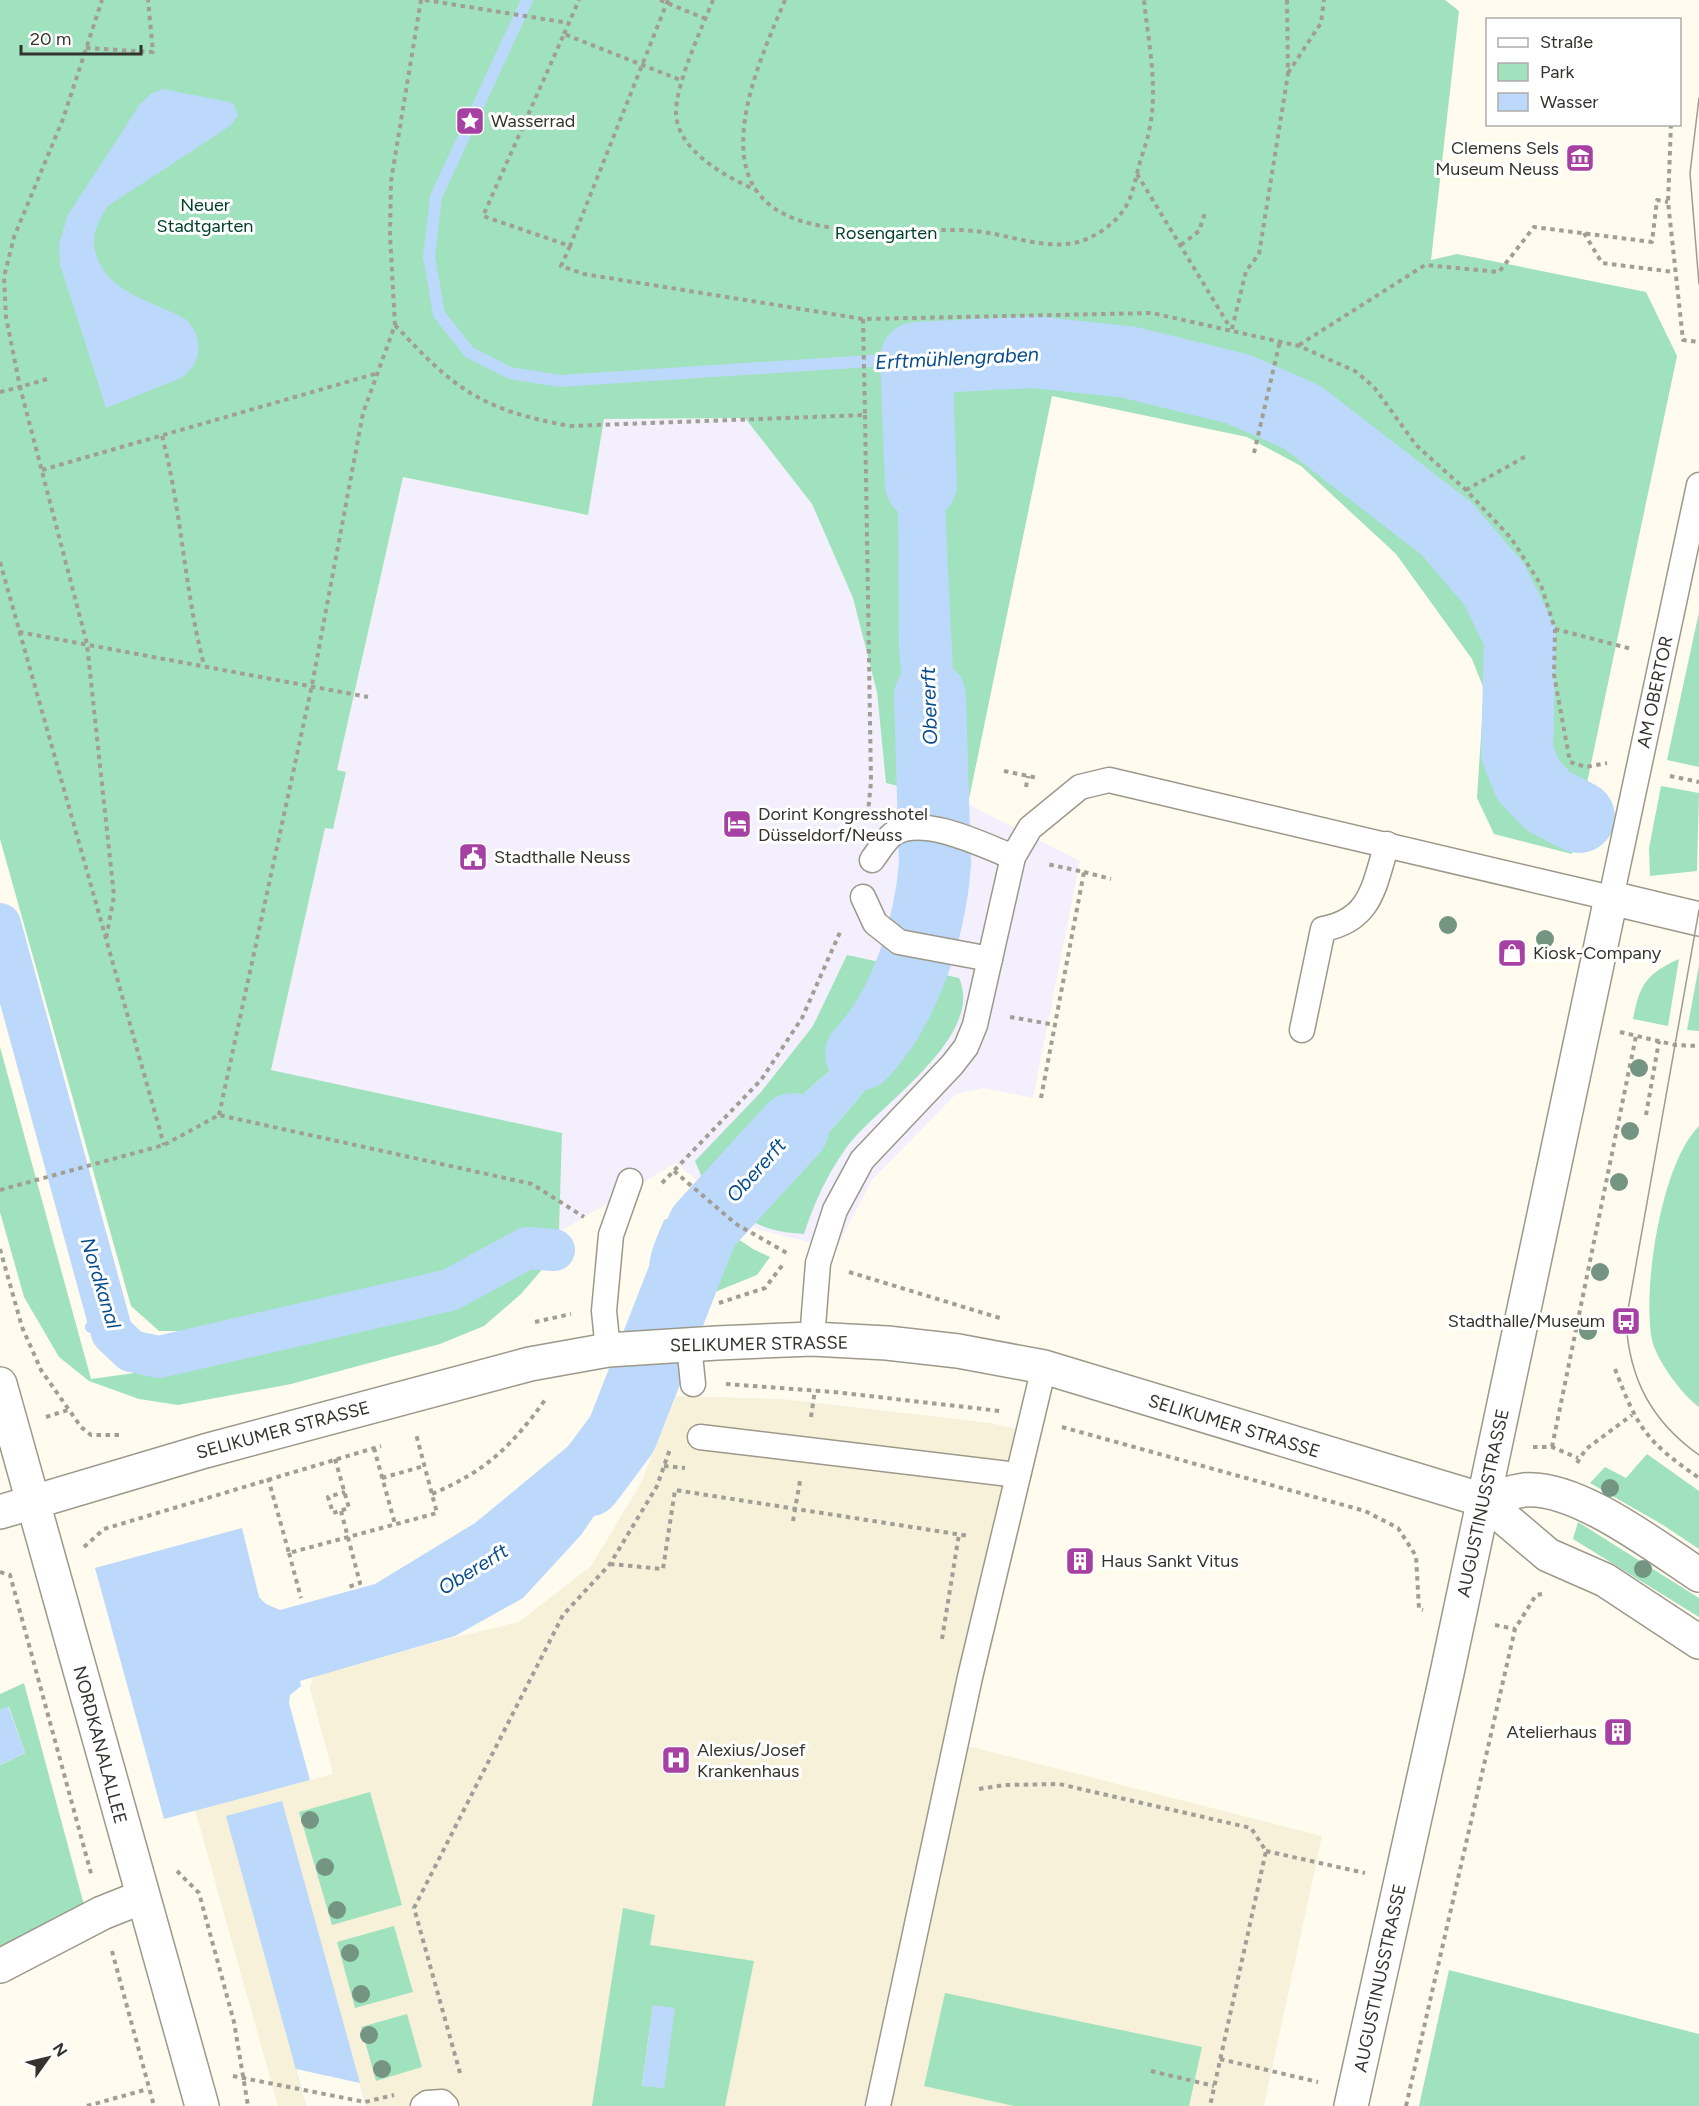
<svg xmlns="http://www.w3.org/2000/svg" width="1699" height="2106" font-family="Figtree,sans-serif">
<rect width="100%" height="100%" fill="#fffbef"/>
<polygon fill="#f3effc" points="745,418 812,504 853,598 877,692 886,783 968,804 1080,861 1033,1098 983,1088 956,1094 872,1180 836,1249 756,1229 676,1163 559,1232 562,1133 271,1071 325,827 333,829 346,772 337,770 403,477 588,515 604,419"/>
<polygon fill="#f7f1da" points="676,1396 782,1399 991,1423 1042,1435 968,1746 1322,1836 1264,2106 278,2106 195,1810 333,1774 310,1689 313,1677 443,1640 519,1622 591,1566 641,1483"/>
<g fill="#a0e2be" fill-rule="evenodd">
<polygon points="0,0 1445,0 1459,11 1431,260 1457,254 1646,292 1677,356 1572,854 1494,834 1477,798 1484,689 1472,659 1396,554 1301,466 1247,437 1052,396 968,804 886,783 877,692 853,598 812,504 745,418 604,419 588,515 403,477 337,770 346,772 333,829 325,828 271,1070 562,1133 559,1232 531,1228 447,1274 194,1331 159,1331 131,1306 0,839"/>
<polygon points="1699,612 1699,767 1667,760"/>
<polygon points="1661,786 1699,793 1697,871 1650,876 1649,848"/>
<polygon points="847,955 894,965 878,1004 828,1072 756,1137 711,1189 703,1180 695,1161 761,1092 813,1026"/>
<path d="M 1679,959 L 1668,1026 L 1633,1019 C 1639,985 1647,973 1679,959 Z"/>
<polygon points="1699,965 1699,1031 1687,1030"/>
<path d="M 936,973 L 959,978 C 986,1037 876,1107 846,1148 C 827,1175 814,1203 804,1234 C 781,1233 762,1229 743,1215 L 834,1127 L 897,1052 L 924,1014 Z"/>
<polygon points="0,1047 91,1379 164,1369 445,1309 551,1259 521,1294 484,1326 440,1344 291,1384 178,1405 139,1399 89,1381 59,1357 24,1297 0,1212"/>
<path d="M 1699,1126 L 1699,1407 C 1682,1395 1657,1361 1652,1340 C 1642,1289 1661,1163 1699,1126 Z"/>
<polygon points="723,1229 753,1249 770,1257 757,1275 715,1292"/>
<polygon points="1647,1454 1699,1491 1699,1549 1663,1525 1590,1483 1605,1467 1626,1478"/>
<polygon points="1578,1522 1699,1598 1699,1617 1573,1539"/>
<polygon points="24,1683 84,1905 0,1947 0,1765 25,1753 9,1707 0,1710 0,1694"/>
<polygon points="370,1792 402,1905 332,1925 299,1812"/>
<path d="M 623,1908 L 655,1915 L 650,1945 L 754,1961 L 725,2106 L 592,2106 ZM 653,2005 L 664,2088 L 663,2088 L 642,2085 Z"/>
<polygon points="394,1926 413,1992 355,2008 337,1942"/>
<polygon points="1449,1970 1699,2034 1699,2106 1419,2106"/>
<polygon points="945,1993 1202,2047 1189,2106 1014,2106 924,2086"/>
<polygon points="407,2014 422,2067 376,2081 361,2027"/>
</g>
<g fill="#bcd8fa">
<path d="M 163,89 L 229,102 L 234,104 L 238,116 L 230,126 L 108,206 C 99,219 91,234 95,250 C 105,294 153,300 187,320 C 204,340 202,363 181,378 L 106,408 L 60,264 L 59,244 L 68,215 L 140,104 L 152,93 Z"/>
<polygon points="952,385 941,421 954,692 955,800 913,790 899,649 898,505 891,386"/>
<polygon points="918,861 953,868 943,926 912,920"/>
<polygon points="894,965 936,973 924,1014 897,1052 834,1127 743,1215 711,1189 756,1137 828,1072 878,1004"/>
<path d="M 696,1207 L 723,1229 L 715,1292 L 663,1295 C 637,1275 654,1245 664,1220 Z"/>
<polygon points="656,1395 639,1450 581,1535 523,1598 455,1636 300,1681 301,1686 290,1695 289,1703 310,1780 164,1819 95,1568 242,1528 259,1597 266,1604 280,1610 375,1584 475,1523 589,1429 600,1402"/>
<polygon points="8,1706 25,1753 0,1765 0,1710"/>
<polygon points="282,1801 360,2083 366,2106 306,2106 226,1816"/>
<polygon points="653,2005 675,2008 664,2088 642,2086"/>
</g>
<polygon fill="#fffbef" points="296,2069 360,2083 366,2106 306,2106"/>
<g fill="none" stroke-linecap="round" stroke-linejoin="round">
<g stroke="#bcd8fa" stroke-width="12">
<polyline points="527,0 436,197 429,257 439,314 469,352 510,373 559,381 916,358"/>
<polyline points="91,1327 112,1333"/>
</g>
<polyline stroke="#bcd8fa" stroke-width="42" points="0,924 112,1333 131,1351 159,1357 450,1290 527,1248 554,1250"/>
<g stroke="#bcd8fa" stroke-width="72">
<polyline points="921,484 916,358 1033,352 1128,362 1238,389 1302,417 1447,529 1494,584 1520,637 1517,752 1528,780 1548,801 1579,817"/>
<path d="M 861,1054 C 906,1006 930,928 935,864 L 930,696"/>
<polyline points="587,1481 622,1434 703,1227 793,1129"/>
</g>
<g stroke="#9c988a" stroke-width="27">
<g id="service">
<path d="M 872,860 C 878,852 885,840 893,834 C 922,814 983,845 1013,857"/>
<polyline points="863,897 875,923 899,942 990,959"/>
<path d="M 1302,1030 L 1323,929 C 1372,920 1374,885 1387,844"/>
<polyline points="812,1339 818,1263 835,1210 862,1160 952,1065 966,1047 975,1025 1013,857 1030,828 1080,787 1109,780 1611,898 1699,485"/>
<polyline points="689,1345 693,1384"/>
<polyline points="608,1350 604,1311 611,1235 630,1181"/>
<polyline points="700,1437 1018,1475"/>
<polyline points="423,2106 427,2103 442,2102 446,2106"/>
<polyline points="878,2106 970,1677 1044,1367"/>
</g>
</g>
<g stroke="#9c988a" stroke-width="36">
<g id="minor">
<polyline points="0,1966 102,1913 142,1897"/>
<polyline points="1351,2106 1447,1673 1611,898 1699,919"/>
</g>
</g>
<g stroke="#9c988a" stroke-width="36">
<g id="tertiary">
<path d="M 1483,1500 C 1496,1497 1510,1492 1524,1490 C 1576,1485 1656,1547 1699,1575"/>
<polyline points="0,1512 205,1451 530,1364 608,1350 717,1343 812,1339 887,1343 958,1351 1044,1367 1483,1500 1548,1555 1605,1580 1699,1642"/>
</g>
</g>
<g stroke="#9c988a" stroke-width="36">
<polyline id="secondary" points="0,1384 202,2106"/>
</g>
<g stroke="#a19e96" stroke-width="4" stroke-dasharray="4.5 4.5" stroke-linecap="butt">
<polyline points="425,0 569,23"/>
<polyline points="660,0 706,19"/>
<polyline points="668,0 570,246 483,216 564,34 683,81"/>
<path d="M 713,0 C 702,28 675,85 676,114 C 678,151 726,177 756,190"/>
<path d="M 785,0 C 764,50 722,140 756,190 C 795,248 915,225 975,231 C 1007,234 1041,249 1074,243 C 1093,239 1114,225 1125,208 C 1132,197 1136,178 1139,165 C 1143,152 1148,139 1150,126 C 1158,85 1148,41 1144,0"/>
<polyline points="564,34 579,0"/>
<polyline points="86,48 153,52 148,0"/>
<polyline points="1288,73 1321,23 1324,0"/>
<polyline points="1671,124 1668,202 1683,340 1699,342"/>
<polyline points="1137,174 1231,329"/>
<polyline points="1584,233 1602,263 1674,272"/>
<polyline points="1181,245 1199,231 1206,210"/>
<polyline points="570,246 561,266 584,274 863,319 1152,313 1299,346 1355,371 1374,387 1416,445 1466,490 1511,538 1541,585 1555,629 1554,675 1570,762 1586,767 1607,763"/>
<path d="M 395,325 C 455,390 482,410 570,426 L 865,415 L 863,319"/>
<polyline points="1232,329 1246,271 1259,254 1288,74 1287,0"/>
<polyline points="1299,345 1425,265 1499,272 1534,227 1652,242 1657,200 1668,202"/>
<polyline points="47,379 20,387 87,644 114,896 106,939"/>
<polyline points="0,392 20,387 6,317 4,277 14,237 63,119 102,0"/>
<polyline points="865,415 871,782 868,812"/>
<path d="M 162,436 C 182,511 184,589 204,665"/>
<polyline points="1254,453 1280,341"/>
<polyline points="42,470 378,373"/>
<polyline points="1466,490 1528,455"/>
<polyline points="0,562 164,1145"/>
<polyline points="1555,629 1632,649"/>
<polyline points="19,632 368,697"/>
<polyline points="1004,771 1038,778"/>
<polyline points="1670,776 1699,782"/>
<polyline points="1026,787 1028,776"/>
<polyline points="1084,872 1111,879"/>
<polyline points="1010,1017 1056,1025"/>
<polyline points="1620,1032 1675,1045 1699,1046"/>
<polyline points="1041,1098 1084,872 1047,864"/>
<polyline points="219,1115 312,685 363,413 395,325 390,235 391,181 421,0"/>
<polyline points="1646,1115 1659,1041"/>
<polyline points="674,1171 736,1224 787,1253"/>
<polyline points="662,1183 761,1080 802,1018 841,930"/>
<polyline points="0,1190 164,1145 219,1115 532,1184 584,1217"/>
<polyline points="0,1249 22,1327 41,1370 81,1427 91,1435 120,1435"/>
<polyline points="849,1272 1003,1319"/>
<polyline points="719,1303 765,1288 784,1263"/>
<polyline points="535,1322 571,1314"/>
<path d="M 1615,1369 C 1638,1429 1646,1441 1699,1478"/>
<polyline points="726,1384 834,1392 1000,1411"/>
<polyline points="46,1417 68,1410"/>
<polyline points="811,1417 815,1390"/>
<polyline points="1062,1427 1365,1511 1398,1528 1416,1556 1419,1609 1423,1610"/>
<polyline points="1533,1447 1552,1447 1578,1458"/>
<polyline points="1552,1447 1636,1036"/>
<polyline points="374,1448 395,1524"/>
<polyline points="335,1459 349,1508 333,1513 328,1497 345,1492"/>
<polyline points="1577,1463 1586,1449 1632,1415"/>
<polyline points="664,1466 685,1468"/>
<polyline points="268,1478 289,1553 437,1513 416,1434"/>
<polyline points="382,1478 424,1466"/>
<path d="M 432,1494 C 486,1471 511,1447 545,1400"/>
<polyline points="341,1511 360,1583 348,1587"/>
<polyline points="793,1521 800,1481"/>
<polyline points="84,1547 104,1529 381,1446"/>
<polyline points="289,1553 301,1598"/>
<polyline points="610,1564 663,1569 675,1490 969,1536"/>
<polyline points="0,1572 10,1575 92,1877"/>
<polyline points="1495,1625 1515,1629"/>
<polyline points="942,1639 959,1534"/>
<polyline points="979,1789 1005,1785 1059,1784 1251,1828 1266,1851 1210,2106"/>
<polyline points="1266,1851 1365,1873"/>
<polyline points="177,1871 199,1893 234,2022 248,2106"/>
<polyline points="112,1951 154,2106"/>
<polyline points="1220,2059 1318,2082"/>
<polyline points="1151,2071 1214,2086"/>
<polyline points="460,2073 414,1908 563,1615 610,1564 657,1486 670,1449"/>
<polyline points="233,2076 365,2102 394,2095"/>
<polyline points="87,2106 148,2089"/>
<polyline points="1406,2106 1515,1629 1536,1595 1542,1594"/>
</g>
<use href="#service" stroke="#fff" stroke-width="24"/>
<use href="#minor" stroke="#fff" stroke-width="33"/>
<use href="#tertiary" stroke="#fff" stroke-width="33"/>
<use href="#secondary" stroke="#fff" stroke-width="33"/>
<g stroke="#9e9b92" stroke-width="1.5">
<polyline points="1699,98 1690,173 1699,284"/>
<path d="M 1699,910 L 1626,1321 C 1629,1378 1651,1421 1699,1455"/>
</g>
</g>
<g fill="#749582">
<circle cx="1448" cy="925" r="9"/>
<circle cx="1545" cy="939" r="9"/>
<circle cx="1639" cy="1068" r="9"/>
<circle cx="1630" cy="1131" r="9"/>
<circle cx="1619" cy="1182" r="9"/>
<circle cx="1600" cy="1272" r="9"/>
<circle cx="1588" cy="1331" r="9"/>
<circle cx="1610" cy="1488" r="9"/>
<circle cx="1643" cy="1569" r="9"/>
<circle cx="310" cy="1820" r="9"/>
<circle cx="325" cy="1867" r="9"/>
<circle cx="337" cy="1910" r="9"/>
<circle cx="350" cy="1953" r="9"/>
<circle cx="361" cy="1994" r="9"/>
<circle cx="369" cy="2035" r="9"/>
<circle cx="382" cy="2069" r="9"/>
</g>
<defs>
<g id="sight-square" transform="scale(1.5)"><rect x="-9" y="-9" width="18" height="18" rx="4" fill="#a740a3" stroke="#fff"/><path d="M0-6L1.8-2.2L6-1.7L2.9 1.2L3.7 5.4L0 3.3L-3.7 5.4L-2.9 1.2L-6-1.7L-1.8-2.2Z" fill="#fff"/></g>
<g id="museum-square" transform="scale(1.5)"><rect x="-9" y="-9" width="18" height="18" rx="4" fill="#a740a3" stroke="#fff"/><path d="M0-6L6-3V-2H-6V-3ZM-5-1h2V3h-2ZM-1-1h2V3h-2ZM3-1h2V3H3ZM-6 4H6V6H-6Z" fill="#fff"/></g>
<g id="hotel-square" transform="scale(1.5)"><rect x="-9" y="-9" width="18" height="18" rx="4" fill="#a740a3" stroke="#fff"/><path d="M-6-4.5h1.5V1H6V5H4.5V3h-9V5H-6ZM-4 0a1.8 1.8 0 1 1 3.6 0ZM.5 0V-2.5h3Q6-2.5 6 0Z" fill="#fff"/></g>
<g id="civic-square" transform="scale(1.5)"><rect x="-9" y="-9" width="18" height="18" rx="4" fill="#a740a3" stroke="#fff"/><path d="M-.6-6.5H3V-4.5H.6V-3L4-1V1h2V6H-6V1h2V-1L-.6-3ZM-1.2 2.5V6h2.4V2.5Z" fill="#fff"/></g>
<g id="shop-square" transform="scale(1.5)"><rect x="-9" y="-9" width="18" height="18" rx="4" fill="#a740a3" stroke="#fff"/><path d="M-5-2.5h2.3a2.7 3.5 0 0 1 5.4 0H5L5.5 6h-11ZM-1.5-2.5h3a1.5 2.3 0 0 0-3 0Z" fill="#fff"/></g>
<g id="bus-square" transform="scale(1.5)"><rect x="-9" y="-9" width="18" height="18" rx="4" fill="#a740a3" stroke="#fff"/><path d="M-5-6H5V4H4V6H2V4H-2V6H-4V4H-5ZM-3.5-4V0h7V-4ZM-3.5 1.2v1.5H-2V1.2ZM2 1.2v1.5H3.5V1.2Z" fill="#fff"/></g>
<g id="building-square" transform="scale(1.5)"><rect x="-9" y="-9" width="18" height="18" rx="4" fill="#a740a3" stroke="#fff"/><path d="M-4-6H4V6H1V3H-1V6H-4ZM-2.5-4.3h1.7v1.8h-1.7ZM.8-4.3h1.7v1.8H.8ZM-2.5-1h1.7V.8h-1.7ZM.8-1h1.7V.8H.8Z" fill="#fff"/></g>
<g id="hospital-square" transform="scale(1.5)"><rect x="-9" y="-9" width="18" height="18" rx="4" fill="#a740a3" stroke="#fff"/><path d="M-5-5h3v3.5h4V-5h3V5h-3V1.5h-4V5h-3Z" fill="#fff"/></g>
</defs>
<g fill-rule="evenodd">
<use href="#sight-square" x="470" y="121"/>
<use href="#museum-square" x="1580" y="158"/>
<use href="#hotel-square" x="737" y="824"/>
<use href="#civic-square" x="473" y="857"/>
<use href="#shop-square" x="1512" y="953"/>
<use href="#bus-square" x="1626" y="1321"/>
<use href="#building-square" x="1080" y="1561"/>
<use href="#building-square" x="1618" y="1732"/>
<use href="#hospital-square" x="676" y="1760"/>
</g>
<g text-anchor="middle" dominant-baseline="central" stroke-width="6" stroke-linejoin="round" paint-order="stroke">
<g font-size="18" fill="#35332e" stroke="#fff" text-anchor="start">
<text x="491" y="121">Wasserrad</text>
<text x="1559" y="148" text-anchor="end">Clemens Sels<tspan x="1559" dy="21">Museum Neuss</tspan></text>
<text x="758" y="814">Dorint Kongresshotel<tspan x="758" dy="21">Düsseldorf/Neuss</tspan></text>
<text x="494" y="857">Stadthalle Neuss</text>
<text x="1533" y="953">Kiosk-Company</text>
<text x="1605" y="1321" text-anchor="end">Stadthalle/Museum</text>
<text x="1101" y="1561">Haus Sankt Vitus</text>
<text x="1597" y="1732" text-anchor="end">Atelierhaus</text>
<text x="697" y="1750">Alexius/Josef<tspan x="697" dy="21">Krankenhaus</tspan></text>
</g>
<g font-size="18" fill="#024129" stroke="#fff">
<text x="205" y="205">Neuer<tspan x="205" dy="21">Stadtgarten</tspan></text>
<text x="886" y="233">Rosengarten</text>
</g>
<g font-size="18" fill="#35332e" stroke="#fff">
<text transform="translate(1655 692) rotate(-78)">AM OBERTOR</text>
<text transform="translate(759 1344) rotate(-1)">SELIKUMER STRASSE</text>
<text transform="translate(1234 1426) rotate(17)">SELIKUMER STRASSE</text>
<text transform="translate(283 1430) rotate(-15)">SELIKUMER STRASSE</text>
<text transform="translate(1483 1503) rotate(-78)">AUGUSTINUSSTRASSE</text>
<text transform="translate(100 1745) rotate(75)">NORDKANALALLEE</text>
<text transform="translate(1380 1978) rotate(-78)">AUGUSTINUSSTRASSE</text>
</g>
<g font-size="20" font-style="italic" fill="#074c8c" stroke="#fff">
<text transform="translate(957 358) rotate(-3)">Erftmühlengraben</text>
<text transform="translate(929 706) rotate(-92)">Obererft</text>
<text transform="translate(756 1170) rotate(-48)">Obererft</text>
<text transform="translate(101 1283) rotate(73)">Nordkanal</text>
<text transform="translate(473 1569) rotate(-32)">Obererft</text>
</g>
</g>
<rect x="1486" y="18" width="195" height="108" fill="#ffffff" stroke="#aeadab" stroke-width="1.5"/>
<rect x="1498" y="38" width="30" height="9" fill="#ffffff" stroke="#aeadab" stroke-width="1.5"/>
<text x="1540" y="48" font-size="18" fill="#35332e">Straße</text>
<rect x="1498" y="63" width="30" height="18" fill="#a0e2be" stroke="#aeadab" stroke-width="1.5"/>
<text x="1540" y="78" font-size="18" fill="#35332e">Park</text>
<rect x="1498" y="93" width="30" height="18" fill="#bcd8fa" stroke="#aeadab" stroke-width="1.5"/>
<text x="1540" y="108" font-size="18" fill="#35332e">Wasser</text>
<g transform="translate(48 2058) rotate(56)" stroke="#ffffff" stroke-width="4.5" paint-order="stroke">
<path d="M0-4.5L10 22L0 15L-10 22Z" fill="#35332e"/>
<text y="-9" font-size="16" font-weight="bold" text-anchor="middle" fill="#35332e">N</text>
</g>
<path d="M21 45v9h120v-9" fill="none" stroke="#35332e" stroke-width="3"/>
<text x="30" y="45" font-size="18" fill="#35332e" stroke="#ffffff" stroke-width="4.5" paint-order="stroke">20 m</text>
</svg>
